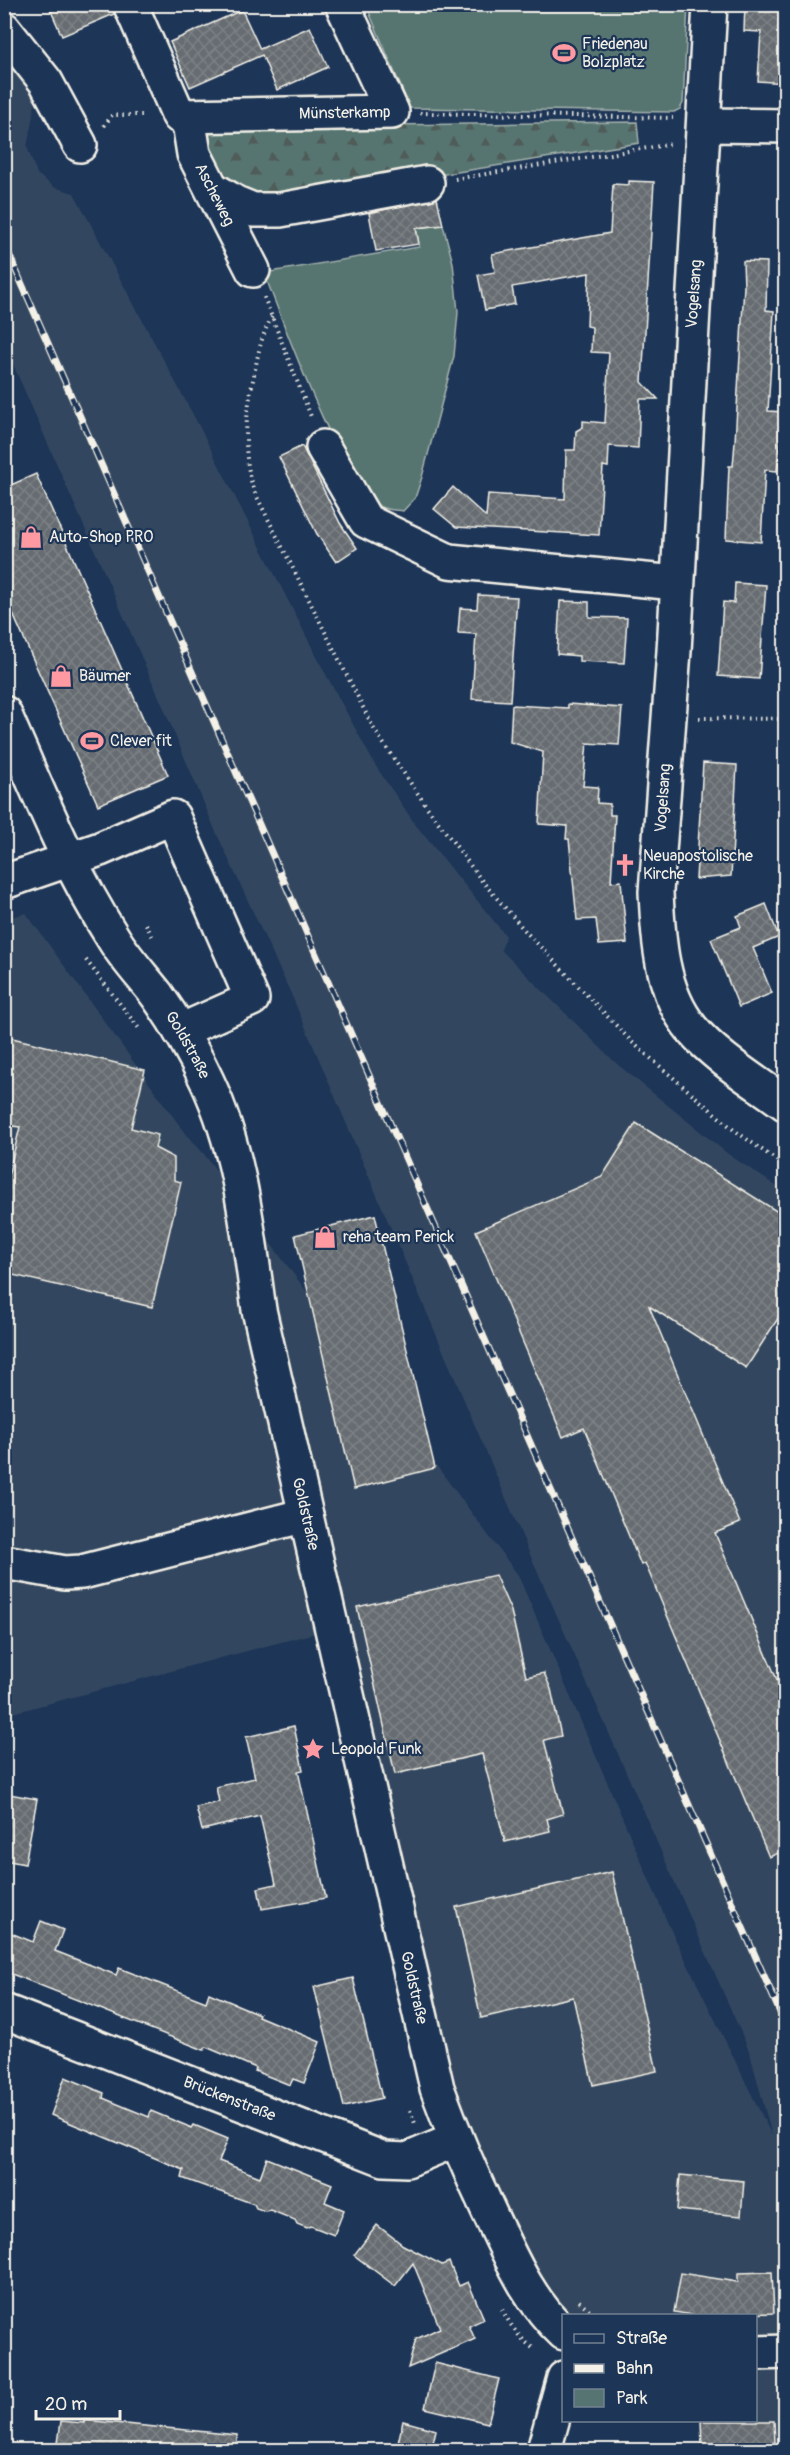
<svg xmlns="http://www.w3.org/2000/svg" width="790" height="2455" font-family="Pangolin,sans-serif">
<defs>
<pattern id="forest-firs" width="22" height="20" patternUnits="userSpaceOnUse" patternTransform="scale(1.5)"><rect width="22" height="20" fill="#567471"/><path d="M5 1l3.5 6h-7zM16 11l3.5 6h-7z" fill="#4f5c59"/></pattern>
<pattern id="building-cross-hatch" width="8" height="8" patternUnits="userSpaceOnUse" patternTransform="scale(1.5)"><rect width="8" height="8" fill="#666c71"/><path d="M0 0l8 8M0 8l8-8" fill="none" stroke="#7c8185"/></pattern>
</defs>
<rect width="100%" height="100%" fill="#1d3557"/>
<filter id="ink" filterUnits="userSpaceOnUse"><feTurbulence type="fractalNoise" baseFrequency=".0167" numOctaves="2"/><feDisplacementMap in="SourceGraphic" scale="12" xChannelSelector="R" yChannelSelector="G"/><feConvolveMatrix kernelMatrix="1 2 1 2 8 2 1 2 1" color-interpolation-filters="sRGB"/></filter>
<g filter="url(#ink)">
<polygon fill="#33465f" points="4,48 33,93 35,104 27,147 37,174 54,187 74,193 198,424 323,669 375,765 415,824 506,936 501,950 617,1064 728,1154 785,1192 785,2450 720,2450 714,2421 756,2420 756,2316 564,2316 460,2169 338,1627 5,1715 4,919 26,913 185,1133 204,1154 518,1575 669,1926 772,2136 750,2053 525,1543 292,996 216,832 162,704 5,346"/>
<g fill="#567471" stroke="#a5b2ac" stroke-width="1.5">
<polygon points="366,5 688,5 683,103 680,109 674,112 410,108"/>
<path d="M 443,225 L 453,263 L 458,312 L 454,356 L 422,477 L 415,498 L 403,511 C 396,510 387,510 381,507 C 343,490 281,316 264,273 L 419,247 L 416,228 Z"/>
</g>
<polygon fill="url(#forest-firs)" stroke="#a5b2ac" stroke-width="1.5" points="637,122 639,143 270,202 220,183 205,137 214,127"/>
<g fill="url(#building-cross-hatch)" stroke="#f4f1e8" stroke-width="1.5">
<polygon points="48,4 112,4 114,14 62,36"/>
<polygon points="745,4 780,4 778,33 776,33 786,34 786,83 758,81 761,32 744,31"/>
<polygon points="242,10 260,49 310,27 328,67 277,90 262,55 190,87 170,42"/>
<polygon points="629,181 654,182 642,382 658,399 640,399 638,448 609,446 608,467 603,466 599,535 456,527 434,509 453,487 486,517 488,494 565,499 566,450 575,450 576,431 583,427 583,421 605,423 609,353 591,352 592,327 587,326 589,273 512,287 515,304 485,310 478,275 495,272 492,254 610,233 613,184 629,185"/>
<polygon points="437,198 443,225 416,228 419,244 376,251 369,213"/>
<polygon points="743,261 767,262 766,310 774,311 768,411 784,412 777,471 765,470 761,542 726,539 729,466 733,466 735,442 744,286"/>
<polygon points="302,446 340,523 357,548 336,562 317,534 279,457"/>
<polygon points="36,474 168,775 98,805 4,594 4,488"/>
<polygon points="735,583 766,585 759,679 718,676 723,602 734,603"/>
<polygon points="478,595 517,597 510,701 472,699 476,634 458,633 460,608 477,609"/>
<polygon points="560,601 589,602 589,617 627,618 624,663 579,661 579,656 557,654"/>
<polygon points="568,704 622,708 619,745 587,743 583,786 598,787 597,803 610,804 610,815 615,815 611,882 621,881 627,943 599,945 596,919 577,920 569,839 566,839 567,826 539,824 543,752 510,742 512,705 568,708"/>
<polygon points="703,763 737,765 731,876 696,879"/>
<polygon points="766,904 779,937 753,948 772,993 739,1007 711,939 741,927 737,916"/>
<polygon points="4,1036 145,1070 131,1128 158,1135 155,1148 174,1158 174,1180 181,1182 152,1307 4,1273 4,1193 20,1127 4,1125"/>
<polygon points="636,1123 786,1217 786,1306 746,1368 649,1306 740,1523 715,1533 786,1701 786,1850 769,1857 645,1563 641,1565 584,1428 563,1437 476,1231 602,1177"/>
<polygon points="375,1215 435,1468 354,1489 295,1235"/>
<polygon points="495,1575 511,1611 526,1677 544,1673 551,1689 561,1736 544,1740 563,1814 547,1819 550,1831 505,1842 482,1754 395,1774 357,1607"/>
<polygon points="294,1726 303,1770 298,1771 326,1898 262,1909 258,1888 276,1884 260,1816 202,1830 196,1807 219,1802 216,1787 255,1778 246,1737"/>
<polygon points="4,1793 37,1799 25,1864 4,1860"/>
<polygon points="612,1872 657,2071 593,2085 573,1997 481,2018 456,1907"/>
<polygon points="41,1921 63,1930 55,1951 116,1975 119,1968 206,2002 209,1993 259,2014 258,2016 320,2042 304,2083 293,2079 290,2085 255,2071 256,2068 206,2047 204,2050 4,1971 4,1930 33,1942"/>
<polygon points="353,1978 382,2098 344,2107 314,1987"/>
<polygon points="65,2077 104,2093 103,2098 149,2117 151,2111 192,2128 194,2125 228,2139 219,2161 260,2177 267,2158 332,2184 325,2202 344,2210 334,2235 311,2226 307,2228 297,2224 295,2220 270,2210 265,2211 256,2208 254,2204 182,2178 184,2170 51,2115"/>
<polygon points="680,2175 744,2181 741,2216 677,2210"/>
<polygon points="377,2225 403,2245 442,2265 449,2262 459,2286 468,2282 484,2319 469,2326 475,2339 408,2368 416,2339 440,2328 413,2263 395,2286 354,2255"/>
<polygon points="772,2272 774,2313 698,2316 674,2312 681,2273 738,2282 738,2273"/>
<polygon points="435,2363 499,2379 488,2423 425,2408"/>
<polygon points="84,2420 237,2435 237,2451 57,2451 61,2421 84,2423"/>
<polygon points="403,2421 436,2430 431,2451 398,2443"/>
<polygon points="701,2421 774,2421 775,2443 702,2444"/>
</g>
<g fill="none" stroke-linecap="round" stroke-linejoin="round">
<g stroke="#f4f1e8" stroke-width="38">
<g id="minor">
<path id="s1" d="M 130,4 L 179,116 L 392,112 L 342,4"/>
<path d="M 710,4 L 674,651 L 656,892 C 658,938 661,992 692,1029 C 715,1057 756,1082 786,1104"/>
<polyline points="4,29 46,82 80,145"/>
<path id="s2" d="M 188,116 L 194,154 L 253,270"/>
<polyline points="705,125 786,126"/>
<polyline points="213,189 236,203 253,210 280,210 427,183"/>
<polyline points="323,447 366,521 449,561 676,583"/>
<path id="s3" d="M 4,713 C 38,791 69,869 115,941 C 127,960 143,977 157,995 C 176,1022 193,1051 207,1081 C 241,1153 248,1232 259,1310 L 437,2088 C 453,2132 471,2174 491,2216 C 511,2258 529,2301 564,2333"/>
<polyline points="4,882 100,849 173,817 252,999 180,1031"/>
<polyline points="4,1562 65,1573 82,1572 306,1515"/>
<path id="s4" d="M 4,2011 L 384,2159 L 407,2160 L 455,2140"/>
<polyline points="756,2353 786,2352"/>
<polyline points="544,2450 564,2378"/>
</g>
</g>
<g stroke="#f4f1e8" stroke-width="4" stroke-dasharray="1.5 4.5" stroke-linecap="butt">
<polyline points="420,113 673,118"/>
<polyline points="104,126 112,115 145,115"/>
<polyline points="455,179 672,144"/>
<polyline points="264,297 312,419"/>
<path d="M 272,317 C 261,335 258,355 254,375 C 246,415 241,451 254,491 L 375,731 L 427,807 L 482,881 L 527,933 L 633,1043 L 734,1130 L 786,1167"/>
<polyline points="699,718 786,719"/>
<polyline points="146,924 154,940"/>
<polyline points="86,960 141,1031"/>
<polyline points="410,2110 416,2126"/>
<polyline points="579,2301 597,2316"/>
<path d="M 502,2309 C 510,2325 519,2338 534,2349"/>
</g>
<use href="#minor" stroke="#1d3557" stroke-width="33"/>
<g stroke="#f4f1e8" stroke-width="7">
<polyline id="rail" points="4,243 786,2026"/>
</g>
<use href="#rail" stroke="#1d3557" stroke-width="4.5" stroke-dasharray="14" stroke-linecap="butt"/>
</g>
</g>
<defs>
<g id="stadium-bare" transform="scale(1.8)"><path d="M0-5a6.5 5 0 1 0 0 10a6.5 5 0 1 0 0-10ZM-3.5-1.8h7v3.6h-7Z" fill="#ff9aa2" stroke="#1d3557" stroke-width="2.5" paint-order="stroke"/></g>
<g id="shop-bare" transform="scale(1.8)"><path d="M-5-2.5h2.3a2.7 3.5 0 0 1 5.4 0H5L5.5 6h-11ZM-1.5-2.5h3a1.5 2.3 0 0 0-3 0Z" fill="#ff9aa2" stroke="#1d3557" stroke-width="2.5" paint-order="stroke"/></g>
<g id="church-bare" transform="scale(1.8)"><path d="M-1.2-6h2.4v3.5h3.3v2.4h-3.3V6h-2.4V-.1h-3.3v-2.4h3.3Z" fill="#ff9aa2" stroke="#1d3557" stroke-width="2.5" paint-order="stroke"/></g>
<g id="sight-bare" transform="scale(1.8)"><path d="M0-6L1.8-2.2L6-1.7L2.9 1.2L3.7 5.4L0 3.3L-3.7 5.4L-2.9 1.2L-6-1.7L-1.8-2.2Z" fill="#ff9aa2" stroke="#1d3557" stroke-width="2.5" paint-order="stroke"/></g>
</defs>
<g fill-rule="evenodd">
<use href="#stadium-bare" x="564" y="53"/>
<use href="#shop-bare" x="31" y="537"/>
<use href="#shop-bare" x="61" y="676"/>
<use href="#stadium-bare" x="92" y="741"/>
<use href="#church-bare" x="625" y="865"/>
<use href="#shop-bare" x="325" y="1237"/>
<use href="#sight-bare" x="313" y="1749"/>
</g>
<g text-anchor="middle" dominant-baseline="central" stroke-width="4.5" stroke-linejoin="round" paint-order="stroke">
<g font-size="16" fill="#f4f1e8" stroke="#1d3557" text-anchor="start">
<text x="582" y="44">Friedenau<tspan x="582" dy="18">Bolzplatz</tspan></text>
<text x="49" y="537">Auto-Shop PRO</text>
<text x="79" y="676">Bäumer</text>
<text x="110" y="741">Clever fit</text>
<text x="643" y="856">Neuapostolische<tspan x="643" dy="18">Kirche</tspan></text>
<text x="343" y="1237">reha team Perick</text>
<text x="331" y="1749">Leopold Funk</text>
</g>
<g font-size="16" fill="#f4f1e8" stroke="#1d3557">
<text stroke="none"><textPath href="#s1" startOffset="288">Münsterkamp</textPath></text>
<text stroke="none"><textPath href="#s2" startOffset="84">Ascheweg</textPath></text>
<text transform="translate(694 294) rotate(-86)">Vogelsang</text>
<text transform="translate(663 798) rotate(-86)">Vogelsang</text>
<text stroke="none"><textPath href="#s3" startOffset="381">Goldstraße</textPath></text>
<text stroke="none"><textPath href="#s3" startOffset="867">Goldstraße</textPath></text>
<text stroke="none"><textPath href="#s3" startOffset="1353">Goldstraße</textPath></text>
<text stroke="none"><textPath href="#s4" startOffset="242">Brückenstraße</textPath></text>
</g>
</g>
<rect width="790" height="2455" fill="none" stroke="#1d3557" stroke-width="24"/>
<rect x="12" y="12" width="766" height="2431" fill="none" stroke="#f4f1e8" stroke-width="2" filter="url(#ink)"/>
<rect x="562" y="2314" width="195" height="108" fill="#1d3557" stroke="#738091" stroke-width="1.5"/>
<rect x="574" y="2334" width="30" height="9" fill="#1d3557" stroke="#738091" stroke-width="1.5"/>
<text x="616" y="2344" font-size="18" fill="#f4f1e8">Straße</text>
<rect x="574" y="2364" width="30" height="9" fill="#f4f1e8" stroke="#738091" stroke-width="1.5"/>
<text x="616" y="2374" font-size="18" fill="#f4f1e8">Bahn</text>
<rect x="574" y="2389" width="30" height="18" fill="#567471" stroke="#738091" stroke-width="1.5"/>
<text x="616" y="2404" font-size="18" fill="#f4f1e8">Park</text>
<path d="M36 2410v9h84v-9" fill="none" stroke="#f4f1e8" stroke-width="3"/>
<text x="45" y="2410" font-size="18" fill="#f4f1e8" stroke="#1d3557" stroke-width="4.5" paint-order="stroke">20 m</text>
</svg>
